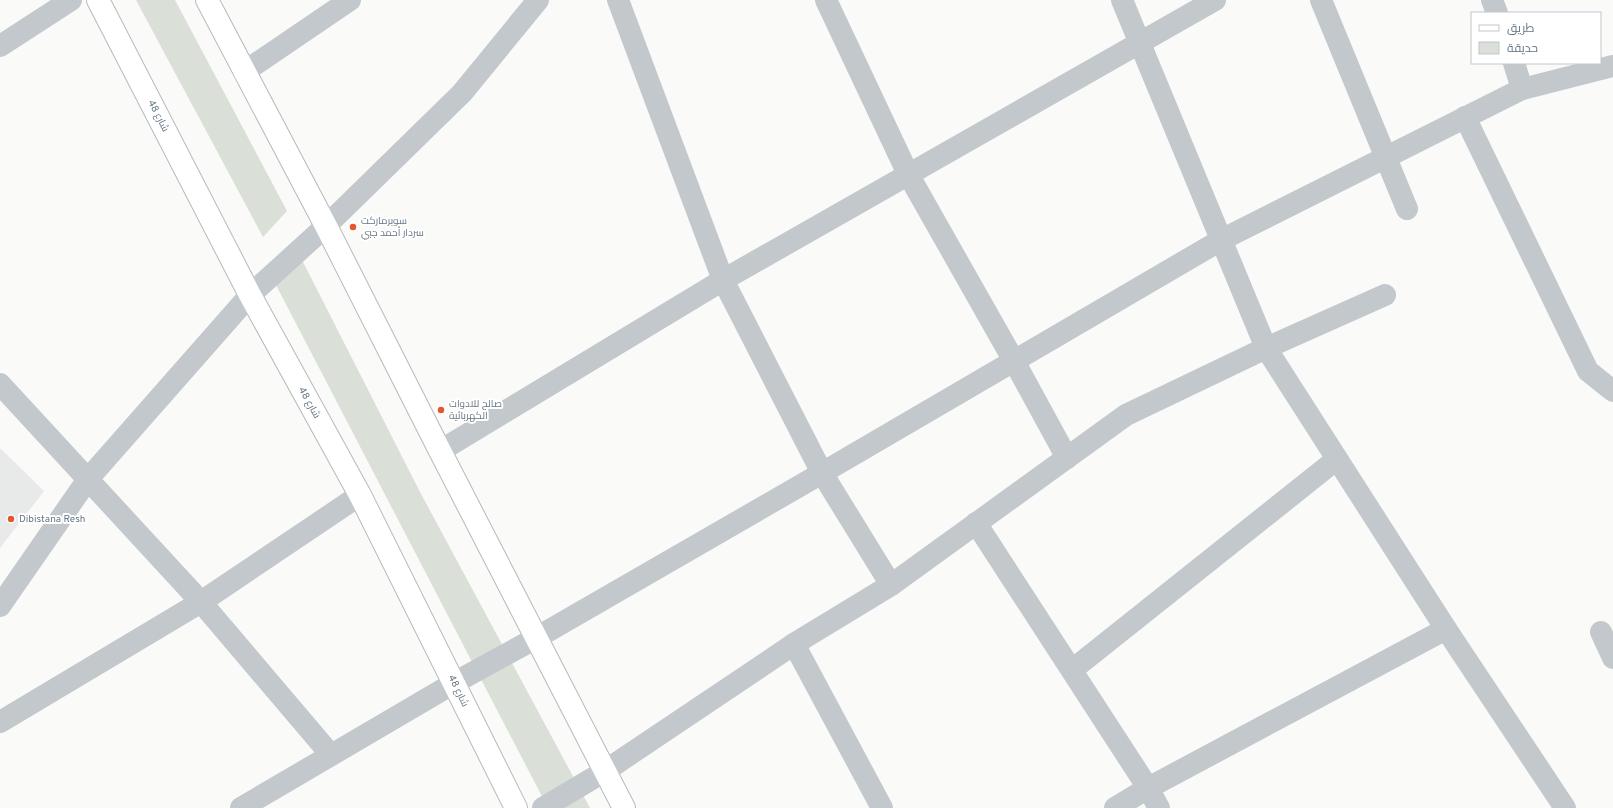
<svg xmlns="http://www.w3.org/2000/svg" width="1613" height="808" font-family="Overpass,Cairo,sans-serif">
<rect width="100%" height="100%" fill="#fafaf8"/>
<polygon fill="#e8e9e9" points="0,448 44,491 0,548"/>
<g fill="#dadfd7">
<polygon points="136,0 175,0 287,211 263,237"/>
<polygon points="302,260 420,492 590,808 548,808 276,285"/>
</g>
<g fill="none" stroke-linecap="round" stroke-linejoin="round">
<g stroke="#b5babe" stroke-width="24">
<g id="major">
<polyline points="98,0 250,295 360,495 516,808"/>
<polyline points="207,0 326,226 440,451 624,808"/>
</g>
</g>
<g stroke="#c3c8cc" stroke-width="22">
<polyline points="618,0 723,280 822,473 891,585"/>
<polyline points="826,0 908,174 1014,361 1067,458"/>
<polyline points="1122,0 1266,348 1446,629 1565,808"/>
<polyline points="1321,0 1407,209"/>
<polyline points="1492,0 1497,13"/>
<polyline points="0,46 71,0"/>
<polyline points="1514,63 1522,89"/>
<polyline points="244,72 350,0"/>
<polyline points="1465,117 1588,371 1613,391"/>
<polyline points="0,384 201,602 331,755"/>
<polyline points="440,451 723,280 1215,0"/>
<polyline points="976,523 1148,788 1159,808"/>
<polyline points="0,606 88,479 250,295 326,226 462,93 538,0"/>
<polyline points="1601,632 1613,658"/>
<polyline points="794,644 882,808"/>
<polyline points="1072,670 1337,459"/>
<polyline points="0,722 201,602 360,495"/>
<polyline points="241,808 454,683 536,638 822,473 1221,240 1522,89 1613,66"/>
<polyline points="543,808 605,771 794,644 891,585 1126,415 1266,348 1385,295"/>
<polyline points="1115,808 1148,788 1446,629"/>
</g>
<use href="#major" stroke="#fff" stroke-width="22"/>
</g>
<g fill="#e4572e" stroke="#fff" stroke-width="1.5">
<circle cx="353" cy="227" r="4"/>
<circle cx="441" cy="410" r="4"/>
<circle cx="11" cy="519" r="4"/>
</g>
<g text-anchor="middle" dominant-baseline="central" stroke-width="4" stroke-linejoin="round" paint-order="stroke">
<g font-size="10" fill="#657683" stroke="#fff">
<text transform="translate(158 116) rotate(63)">48 شارع</text>
<text transform="translate(309 403) rotate(61)">48 شارع</text>
<text transform="translate(458 691) rotate(64)">48 شارع</text>
</g>
<g font-size="10" fill="#657683" stroke="#fff" text-anchor="start">
<text x="361" y="221">سوبرماركت<tspan x="361" dy="12">سردار أحمد جبي</tspan></text>
<text x="449" y="404">صالح للادوات<tspan x="449" dy="12">الكهربائية</tspan></text>
<text x="19" y="519">Dibistana Resh</text>
</g>
</g>
<rect x="1471" y="12" width="130" height="52" fill="#ffffff" stroke="#c1c8cd"/>
<rect x="1479" y="25" width="20" height="6" fill="#ffffff" stroke="#c1c8cd"/>
<text x="1507" y="32" font-size="12" fill="#657683">طريق</text>
<rect x="1479" y="42" width="20" height="12" fill="#dadfd7" stroke="#c1c8cd"/>
<text x="1507" y="52" font-size="12" fill="#657683">حديقة</text>
</svg>
